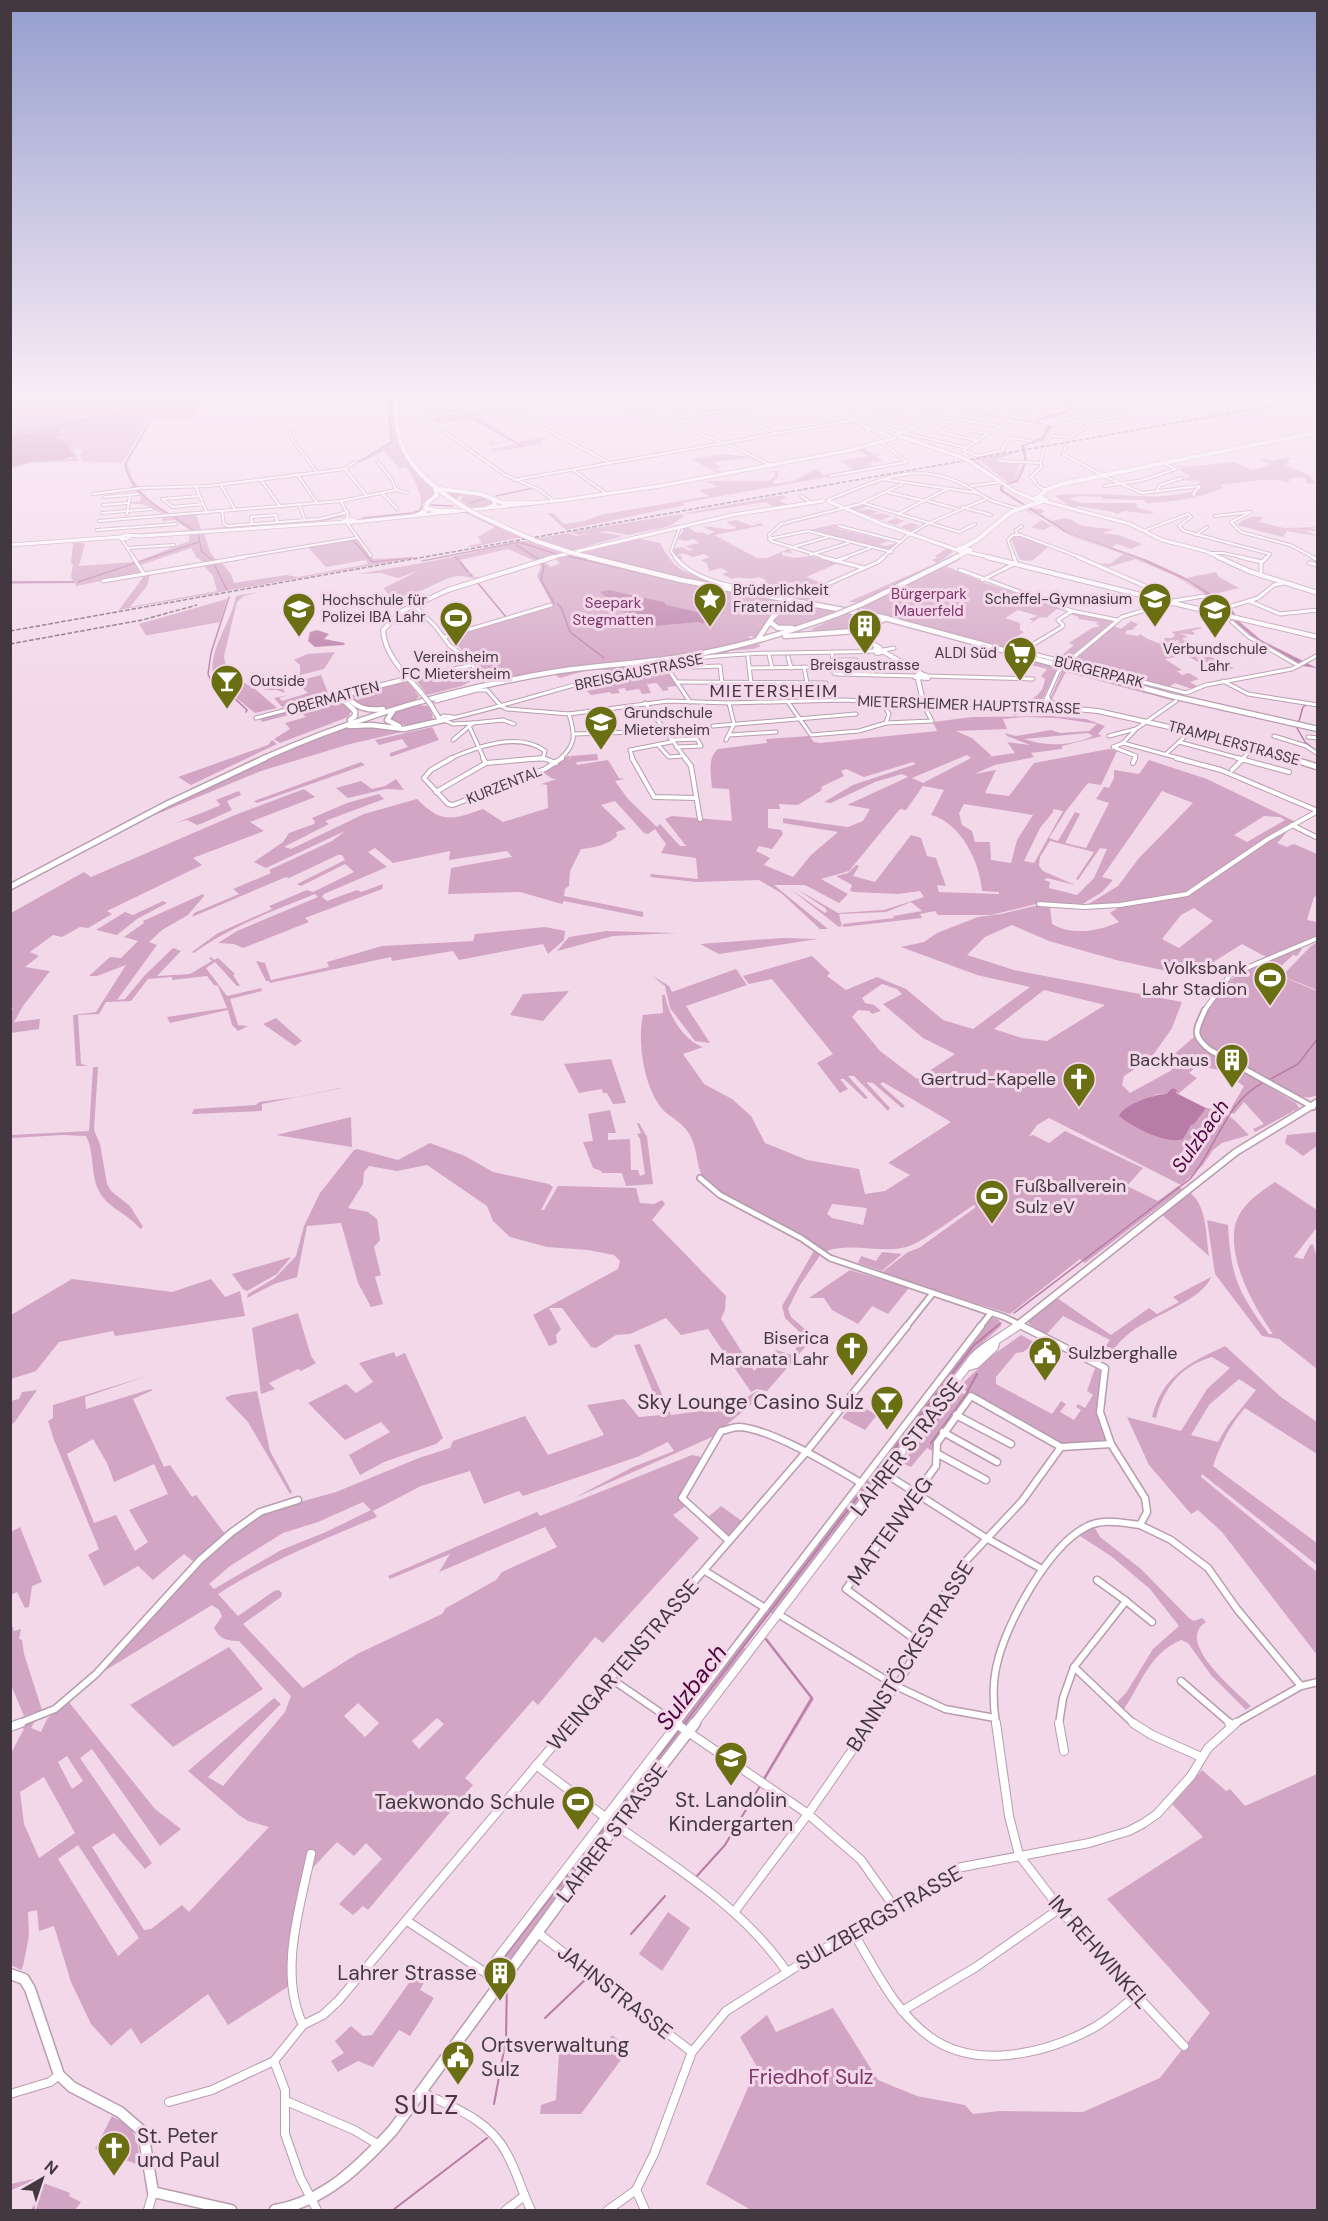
<svg xmlns="http://www.w3.org/2000/svg" width="1328" height="2221" font-family="'DM Sans',sans-serif">
<rect width="100%" height="100%" fill="#f3d8ea"/>
<g fill="#d3a5c4" fill-rule="evenodd">
<path d="M 11,398 L 377,398 L 203,401 L 194,418 L 153,418 L 128,462 C 127,471 133,482 140,487 L 138,488 L 153,503 L 172,515 C 152,515 155,502 129,504 L 130,502 L 140,501 L 141,496 L 133,489 L 124,466 L 160,401 L 122,463 L 83,461 L 80,455 L 83,450 L 72,446 L 79,461 L 31,463 L 11,469 L 11,467 L 29,462 L 71,459 L 75,454 L 51,430 L 11,437 Z"/>
<path d="M 390,398 L 395,398 C 388,436 406,465 435,490 L 434,496 L 423,504 L 421,512 C 423,497 416,479 406,467 L 399,468 L 384,451 L 365,461 L 355,463 L 390,442 L 387,416 Z"/>
<polygon points="471,412 490,420 488,421 493,424 491,425 517,442 547,437 540,442 542,444 495,452 490,449 518,444 513,441 487,445 492,443 487,438 495,443 509,440 473,419 436,424 431,418"/>
<polygon points="864,449 875,454 881,453 877,457 884,461 867,463 877,468 682,503 685,505 566,530 547,513 553,513 564,524 585,521 600,515 709,496 699,490 717,487 707,481 769,481 775,477 775,472 763,471 777,471 778,477 772,482 775,484 794,481 815,469 824,475 854,470 840,461 868,456 858,450"/>
<polygon points="1022,451 996,459 997,461 1020,463 1012,482 1023,463 1018,479 1006,484 1010,482 1007,482 979,460 975,460 1006,483 971,460"/>
<polygon points="724,454 752,457 763,462 748,458 713,462 721,468 711,469 723,471 716,473 692,459"/>
<path d="M 1289,457 L 1291,458 L 1287,461 L 1289,463 L 1285,465 L 1310,476 L 1316,483 L 1308,484 L 1305,481 L 1307,479 L 1301,477 L 1288,479 L 1290,481 L 1288,482 C 1265,477 1243,482 1220,485 L 1224,488 C 1198,498 1174,502 1146,503 L 1144,500 L 1103,499 L 1102,497 L 1079,496 L 1069,499 L 1080,503 L 1136,503 L 1137,507 L 1135,507 L 1154,512 L 1151,514 L 1124,511 L 1117,514 L 1114,512 L 1078,506 L 1072,508 L 1055,496 C 1065,493 1073,495 1083,494 C 1121,493 1160,502 1196,490 L 1200,481 L 1182,480 L 1191,476 L 1180,471 L 1182,468 L 1174,464 L 1186,467 L 1234,462 L 1252,470 L 1271,465 L 1258,458 L 1273,461 Z"/>
<path d="M 440,490 C 456,492 481,490 494,503 L 492,506 L 472,509 L 460,501 L 463,495 L 458,497 L 457,501 Z"/>
<polygon points="783,495 787,498 779,500 787,505 774,507 765,502 688,514 686,513"/>
<polygon points="863,504 868,506 857,511 869,509 878,512 869,516 882,513 891,516 882,520 886,522 896,518 905,521 896,525 900,527 910,523 919,525 911,531 848,508"/>
<path d="M 1026,508 C 1058,536 1101,544 1140,559 C 1171,571 1198,588 1225,606 L 1173,575 L 1135,559 L 1109,567 L 1099,563 L 1110,564 L 1123,554 L 1076,538 L 1051,526 L 1044,530 L 1031,527 L 1042,520 L 1024,509 Z"/>
<path d="M 1028,508 L 1041,509 L 1045,512 L 1039,514 L 1051,521 C 1077,514 1068,523 1086,526 C 1096,528 1105,528 1115,529 L 1102,533 L 1119,535 L 1142,544 L 1131,549 L 1117,544 L 1112,547 L 1186,578 L 1216,572 L 1219,577 L 1239,588 L 1214,594 L 1229,606 L 1182,576 L 1147,560 L 1068,532 Z"/>
<polygon points="468,512 524,537 471,547 468,546 482,543 478,537 495,527 465,513 399,518"/>
<polygon points="196,514 201,529 325,519 342,514 344,517 324,521 138,535 128,534 189,530 175,520 162,521 162,518"/>
<polygon points="681,514 684,516 670,526 628,535 608,531 578,535 570,532"/>
<polygon points="1254,516 1263,517 1259,522 1284,528 1317,527 1312,528 1317,531 1283,529 1306,531 1317,536 1287,531 1283,537 1237,525 1243,520"/>
<path d="M 736,520 L 752,526 L 760,523 L 764,525 L 714,535 L 757,558 L 767,558 L 788,549 L 793,553 L 782,552 L 782,555 L 793,558 L 811,556 L 858,568 L 836,564 L 806,577 L 824,584 L 819,587 L 812,586 L 806,592 L 793,590 L 808,586 C 794,580 785,582 771,588 L 772,585 L 760,583 L 766,580 L 759,577 C 747,581 742,575 732,579 L 722,574 L 728,572 L 721,568 L 709,571 L 707,564 L 701,560 L 710,557 L 704,554 L 693,557 L 683,553 L 678,555 L 683,558 L 678,561 L 673,549 L 682,547 L 689,551 L 694,550 L 685,546 L 699,543 L 694,539 L 685,541 L 677,539 L 683,532 L 683,527 L 688,527 L 697,533 L 702,532 L 707,535 L 715,532 L 703,527 C 716,525 725,532 737,528 L 726,522 Z"/>
<polygon points="835,524 839,527 836,528 889,541 879,544 885,546 897,543 890,551 810,530"/>
<polygon points="319,525 204,533 210,552 217,561 205,563 197,558 191,548 141,565 139,561 189,541 189,535 135,539"/>
<polygon points="598,532 623,536 570,551 534,539 568,533 577,536"/>
<polygon points="1015,536 1023,536 1049,546 1032,561 1020,560 1011,539"/>
<path d="M 631,537 L 660,543 C 666,554 673,565 682,570 C 729,594 799,597 851,606 L 678,579 L 574,552 L 593,551 L 592,549 L 581,550 Z"/>
<polygon points="355,539 373,559 419,557 119,610 144,576 150,574 147,586 130,607 217,591 213,576 203,565 221,562 231,574 234,583 286,575 298,577 368,564 366,560 326,567 308,547"/>
<path d="M 530,540 L 566,552 L 535,561 L 508,549 L 460,560 L 474,577 L 482,577 C 474,580 467,576 459,576 C 442,575 397,613 384,588 L 418,571 L 398,578 L 381,573 L 357,574 L 428,562 Z"/>
<polygon points="73,543 85,543 79,566 134,562 141,573 76,586 75,583 11,584 11,581 73,581 71,576 73,565 71,562"/>
<path d="M 948,548 L 953,552 C 938,564 870,607 848,602 L 937,563 L 932,560 L 937,558 L 935,556 Z"/>
<polygon points="570,553 773,599 782,606 761,636 756,638 751,636 748,637 753,640 749,641 688,655 483,684 509,678 488,678 460,652 463,651 448,637 552,604 537,576 541,567 538,562 543,561 551,567 560,563 554,558"/>
<polygon points="943,565 985,583 1070,610 1067,612 1057,609 1047,617 1049,618 1040,617 1026,627 1033,621 1029,619 1038,616 1018,610 1005,618 1020,623 1020,630 1024,632 1011,641 1026,645 1019,650 1020,652 1105,674 1103,675 860,608"/>
<path d="M 263,591 L 244,596 L 237,602 L 224,656 L 225,663 L 234,669 L 225,673 L 254,688 L 277,708 L 255,713 L 215,681 C 204,654 232,623 236,596 Z"/>
<polygon points="227,599 220,622 149,635 146,635 139,624"/>
<path d="M 802,603 L 841,610 C 821,618 793,635 773,622 C 778,611 789,605 802,603 Z"/>
<polygon points="850,612 866,617 871,622 859,629 816,632 811,629"/>
<polygon points="1073,612 1113,621 1064,662 1057,659 1074,645 1069,643 1092,628 1100,626 1096,624 1098,622 1078,619 1079,617 1072,615"/>
<path d="M 1131,621 L 1138,624 L 1132,630 L 1127,630 L 1125,634 L 1138,636 L 1140,634 C 1147,640 1156,641 1166,647 L 1180,642 L 1177,640 L 1167,645 L 1159,642 L 1165,640 L 1164,638 L 1172,638 L 1175,635 L 1172,632 L 1200,627 L 1202,628 L 1191,631 L 1195,633 L 1193,635 L 1180,633 L 1188,637 L 1182,638 L 1190,645 L 1183,647 L 1189,651 L 1195,649 L 1234,668 L 1221,671 L 1189,652 L 1205,664 L 1201,664 L 1186,655 L 1165,659 L 1182,670 L 1177,671 L 1182,675 L 1189,673 L 1199,679 L 1190,682 L 1197,686 L 1192,689 L 1175,683 L 1169,687 L 1071,663 L 1111,628 L 1114,626 L 1121,629 Z"/>
<path d="M 758,644 L 761,646 L 754,649 L 729,651 L 729,655 L 685,659 L 615,673 C 599,664 573,675 560,678 L 554,674 L 431,700 L 553,673 L 706,655 Z"/>
<polygon points="335,652 324,669 300,675 300,665 294,660 307,654"/>
<path d="M 1011,654 L 1168,697 L 1174,699 L 1171,700 L 1066,672 L 1052,699 L 1060,703 L 1075,706 L 1057,704 L 1050,699 L 1062,671 L 1058,668 L 1041,702 L 1019,703 C 1034,700 1043,694 1045,679 L 1041,676 L 1047,669 L 1024,663 Z"/>
<polygon points="664,665 678,686 667,687 669,690 663,691 657,683 647,684 651,693 642,694 639,689 626,691 625,688 618,689 620,693 612,694 610,692 591,695 580,684"/>
<polygon points="473,667 475,673 466,674 471,681 462,686 427,695 416,680"/>
<polygon points="321,675 328,693 282,707 274,698 289,695 279,698 282,701 308,693 299,685 283,689 285,693 277,690 263,690"/>
<polygon points="408,681 419,697 415,700 465,688 383,709 360,707 348,696"/>
<polygon points="331,700 341,701 352,710 348,717 280,743 274,739 290,729 285,723 306,717 300,712 262,722 260,718"/>
<path d="M 417,705 L 428,706 L 432,713 L 433,720 L 409,726 L 390,721 C 393,709 406,708 417,705 Z"/>
<path d="M 1051,716 L 1086,719 L 1105,726 L 1098,734 L 1102,736 L 1062,746 L 1062,749 L 1031,753 L 1034,757 L 995,765 L 974,774 L 996,770 L 985,793 L 1009,796 L 1034,763 L 1109,749 L 1117,751 L 1101,785 L 1088,783 L 1066,811 L 1049,838 L 1058,841 L 1075,812 L 1080,814 L 1065,843 L 1086,848 L 1109,803 L 1096,799 L 1104,787 L 1109,788 L 1114,778 L 1114,770 L 1139,774 L 1149,760 L 1207,779 L 1294,821 L 1296,823 C 1287,829 1284,837 1277,843 L 1287,847 L 1294,844 L 1317,854 L 1317,896 L 1314,897 L 1307,920 L 1317,922 L 1317,937 L 1268,958 L 1242,944 L 1196,973 L 1162,970 L 1116,960 L 1049,941 L 1012,925 L 985,937 L 967,955 L 1014,970 L 1182,1002 L 1172,1028 L 1151,1058 L 1124,1076 L 1122,1085 L 1130,1093 L 1172,1070 L 1164,1063 L 1194,1037 L 1205,1050 L 1296,1103 L 1299,1108 L 1255,1132 L 1253,1129 L 1264,1124 L 1244,1102 L 1234,1114 L 1229,1112 L 1244,1086 L 1220,1070 L 1197,1066 L 1189,1073 L 1197,1078 L 1178,1094 L 1172,1088 L 1166,1094 L 1158,1094 L 1136,1104 L 1137,1128 L 1190,1126 L 1206,1108 C 1226,1110 1236,1121 1249,1135 L 1222,1143 L 1213,1150 L 1203,1165 L 1181,1185 L 1049,1118 L 1037,1125 L 1029,1136 L 1012,1141 L 1033,1135 L 1049,1143 L 1065,1131 L 1143,1168 L 1127,1186 L 1158,1201 L 1178,1186 L 1182,1189 L 1085,1263 L 1080,1259 L 1010,1314 L 881,1273 L 908,1252 L 919,1248 L 976,1207 L 974,1205 C 958,1215 922,1243 906,1247 C 882,1254 853,1242 826,1251 C 805,1238 785,1225 763,1214 C 745,1205 725,1198 710,1185 C 693,1171 701,1152 688,1132 C 682,1123 672,1118 664,1111 C 644,1089 637,1043 643,1015 L 663,1013 L 662,995 L 665,995 C 668,1014 683,1040 703,1047 L 683,1054 L 704,1084 L 732,1099 L 751,1116 L 765,1143 L 807,1160 L 859,1169 L 865,1194 L 885,1191 L 910,1175 L 888,1163 L 951,1122 L 883,1082 L 880,1084 L 905,1106 L 902,1108 L 873,1083 L 866,1082 L 890,1108 L 888,1111 L 854,1076 L 848,1076 L 868,1098 L 865,1099 L 844,1079 L 840,1079 L 848,1089 L 840,1093 L 817,1063 L 833,1054 L 772,979 L 749,984 L 743,976 L 812,956 L 830,973 L 827,976 L 846,990 L 877,977 L 906,989 L 943,1020 L 973,1029 L 1030,987 L 977,975 L 901,947 L 924,942 L 937,933 L 978,917 L 1001,914 L 1039,905 L 1050,906 L 1052,924 C 1073,936 1099,931 1119,922 L 1110,913 L 1122,905 L 1087,905 L 1118,886 L 1139,858 L 1193,803 L 1162,791 L 1102,877 L 1113,880 L 1102,892 L 1081,905 L 1036,904 L 991,915 L 938,915 L 935,911 L 920,914 L 922,918 L 843,927 L 843,924 L 894,918 L 893,916 L 922,911 L 911,902 L 886,912 L 839,914 L 842,926 L 839,927 L 789,888 L 825,913 L 827,911 L 825,908 L 795,888 L 838,913 L 884,910 L 924,897 L 920,891 L 898,894 L 854,892 L 850,891 L 852,885 L 836,876 L 848,873 L 856,865 L 859,866 L 853,876 L 875,882 L 911,835 L 921,838 L 927,856 L 936,858 L 946,886 L 937,885 L 939,892 L 999,894 L 999,892 L 982,891 C 980,862 961,823 931,815 L 944,790 L 923,786 L 906,810 L 900,809 L 849,871 L 821,879 L 848,894 L 839,903 L 805,885 L 774,885 L 828,929 L 820,929 L 781,893 L 759,880 L 696,882 L 650,877 L 651,874 L 698,879 L 696,858 L 661,853 L 666,844 L 655,829 L 648,834 L 644,833 L 615,801 L 601,805 L 626,829 L 616,832 L 617,836 C 608,845 594,848 581,849 L 570,871 L 569,886 L 565,889 L 564,896 L 643,912 L 643,917 L 564,901 L 562,904 L 520,892 L 448,894 L 451,868 L 512,857 L 507,851 L 449,860 L 450,851 L 393,863 L 375,848 L 368,852 L 387,867 L 324,894 L 322,897 L 327,901 L 357,890 L 361,892 L 383,884 L 382,889 L 305,918 L 309,922 L 243,948 L 234,944 L 218,943 L 237,931 L 318,897 L 315,894 C 273,911 231,926 194,953 L 192,952 L 218,933 L 272,909 L 269,906 L 307,890 L 313,892 L 354,872 L 345,864 L 301,886 L 297,884 L 345,860 L 342,855 L 338,855 L 289,878 L 286,877 L 192,917 L 194,913 L 239,894 L 233,889 L 271,873 L 269,870 L 332,841 L 345,831 L 266,868 L 254,862 L 283,842 L 289,833 L 314,824 L 315,822 L 312,818 L 347,803 L 379,794 L 384,799 L 325,821 L 329,824 L 284,847 L 291,849 L 364,814 L 417,799 C 442,824 451,820 483,809 L 503,822 L 548,808 L 547,785 L 541,784 L 557,779 L 553,779 L 542,772 L 568,756 L 570,756 L 568,762 L 571,756 L 597,754 L 598,760 L 576,762 L 577,765 L 608,760 L 619,778 L 625,779 L 615,781 L 628,799 L 657,827 L 660,824 L 680,846 L 686,846 L 665,819 L 672,816 L 732,821 L 729,789 L 712,788 C 711,775 707,758 718,749 L 767,743 L 766,739 L 809,736 L 814,742 L 820,743 L 937,731 L 933,722 L 972,717 ZM 1025,717 L 1057,718 L 1097,724 L 1089,731 L 1060,733 L 1051,730 L 1016,736 L 1005,733 L 1007,736 L 1030,745 L 1007,742 L 1015,753 L 988,757 L 992,756 L 972,738 L 956,731 L 1007,729 L 1003,719 ZM 1088,733 L 1093,736 C 1071,746 1047,747 1024,739 ZM 967,755 L 971,758 L 923,783 L 912,778 ZM 913,762 L 916,764 L 853,785 L 824,802 L 831,803 L 875,782 L 902,774 L 908,777 L 847,805 L 870,809 L 863,821 L 848,827 L 783,818 L 783,823 L 838,832 L 811,855 L 793,877 L 764,865 L 770,858 L 756,851 L 759,846 L 772,849 L 783,834 L 781,830 L 768,828 L 768,809 L 780,809 L 779,804 L 798,805 L 822,790 L 821,787 L 844,776 L 841,771 L 846,769 L 864,777 ZM 964,804 L 1033,815 L 1017,840 L 1011,863 L 991,860 L 990,842 L 975,842 L 972,831 L 962,825 L 959,813 ZM 1053,809 L 1063,811 L 1034,863 L 1024,861 L 1040,828 L 1053,812 ZM 1264,816 L 1280,817 L 1285,820 L 1247,842 L 1234,835 ZM 1050,841 L 1094,852 L 1076,879 L 1078,880 L 1100,848 L 1107,849 L 1094,878 L 1077,895 L 1049,888 L 1050,882 L 1044,880 L 1047,878 L 1075,885 L 1043,871 L 1039,866 L 1040,857 ZM 1194,908 L 1213,921 L 1179,948 L 1162,939 L 1181,915 ZM 882,984 L 897,989 L 902,994 L 883,1004 L 923,1038 L 955,1054 L 917,1079 L 880,1051 L 852,1017 L 858,1010 L 869,1011 L 872,1014 L 881,1011 L 874,1005 L 865,1003 L 862,998 ZM 1044,990 L 1105,1005 L 1047,1041 L 1022,1038 L 994,1029 ZM 832,1204 L 867,1208 L 863,1225 L 832,1218 L 827,1214 Z"/>
<polygon points="365,725 411,730 350,744 261,771 133,824 291,747 347,727"/>
<polygon points="432,727 439,740 390,757 390,753 408,747 402,739 379,745 375,740"/>
<polygon points="272,740 277,744 191,785 178,777 268,745"/>
<polygon points="361,762 365,765 257,803 254,801"/>
<polygon points="396,779 404,790 386,789 348,798 336,788 361,781 372,789 385,786"/>
<polygon points="304,789 315,797 250,822 264,831 193,858 202,865 107,911 112,914 88,928 80,927 62,937 53,935 30,952 39,956 25,967 50,971 23,1006 14,1022 40,1019 39,1029 11,1033 11,1013 13,1008 10,1008 11,913 84,872 91,877 235,815"/>
<polygon points="239,791 241,795 227,801 232,810 203,823 197,825 187,820 176,823 219,806 220,804 216,800"/>
<polygon points="203,894 204,896 188,915 162,930 149,942 157,945 117,1000 125,999 145,975 173,948 181,951 157,976 190,974 212,961 209,958 211,957 214,960 218,958 235,974 233,975 240,986 237,986 215,962 206,968 227,996 261,988 262,991 230,999 238,1025 248,1026 238,1031 232,1025 228,1010 170,1023 167,1017 227,1008 218,986 214,985 207,976 172,980 172,977 148,979 131,1001 106,1002 99,1014 78,1015 81,1064 88,1066 76,1066 73,1015 96,1012 126,965 97,976 89,976 110,957 121,958 138,941 124,937 144,923 143,921"/>
<polygon points="163,901 167,903 137,919 117,935 96,930 125,912 133,915"/>
<polygon points="545,927 565,931 564,940 548,954 543,944 459,960 453,951 392,961 391,957 270,983 269,981 266,981 256,961 265,963 271,980 329,967 327,962 382,946 473,941 475,934"/>
<polygon points="606,931 677,933 613,936 557,951 569,937"/>
<polygon points="782,938 818,939 719,954 700,944"/>
<polygon points="1317,942 1317,990 1282,976 1311,946"/>
<path d="M 1301,948 L 1302,949 L 1297,956 L 1293,955 L 1277,970 L 1276,974 L 1317,991 L 1317,1095 C 1311,1098 1306,1098 1300,1096 C 1284,1091 1206,1049 1201,1037 C 1198,1027 1205,1015 1210,1007 C 1217,997 1224,985 1233,978 C 1251,963 1279,956 1301,948 Z"/>
<polygon points="736,969 747,985 686,1006 710,1043 695,1041 670,1008 665,986 651,975 669,986 672,992"/>
<polygon points="569,991 543,1021 510,1015 523,994"/>
<polygon points="276,1018 302,1041 295,1046 263,1024"/>
<polygon points="611,1059 626,1103 613,1104 607,1093 603,1093 602,1089 579,1093 564,1064"/>
<path d="M 93,1067 L 98,1067 L 94,1130 L 100,1144 L 107,1184 L 111,1191 L 130,1206 L 143,1227 L 140,1229 C 129,1214 107,1208 99,1191 C 90,1174 95,1153 86,1136 L 62,1135 L 11,1138 L 11,1135 L 89,1131 Z"/>
<polygon points="340,1088 342,1088 262,1104 262,1111 192,1114 194,1109 256,1105 259,1102 296,1097"/>
<polygon points="610,1110 616,1133 608,1133 608,1140 630,1139 631,1170 638,1170 640,1176 645,1174 640,1139 637,1134 641,1133 637,1123 639,1123 647,1137 653,1184 626,1186 622,1173 602,1173 601,1171 593,1168 583,1142 593,1141 588,1114"/>
<polygon points="351,1117 352,1147 276,1135"/>
<polygon points="1317,1132 1317,1146 1303,1156 1285,1143 1287,1135"/>
<polygon points="430,1143 465,1156 493,1172 549,1184 553,1187 541,1210 544,1210 558,1186 561,1186 636,1188 640,1203 654,1204 662,1200 665,1204 652,1220 726,1296 725,1310 721,1319 754,1371 776,1350 792,1355 804,1336 785,1318 782,1306 815,1249 819,1252 819,1257 800,1285 788,1309 791,1317 814,1337 767,1391 757,1389 751,1392 708,1329 681,1335 666,1318 630,1334 616,1335 596,1348 591,1347 562,1308 549,1308 561,1329 556,1335 557,1343 549,1346 533,1315 618,1269 620,1261 614,1255 588,1250 547,1247 510,1237 493,1221 487,1206 427,1165 397,1171 369,1166 364,1172 363,1184 348,1208 368,1212 377,1219 380,1240 374,1247 381,1275 375,1277 383,1304 371,1307 358,1283 341,1223 307,1226 297,1277 274,1284 247,1298 248,1294 275,1278 296,1256 304,1226 320,1193 354,1150 357,1149 398,1160"/>
<path d="M 1275,1182 L 1317,1210 L 1317,1227 L 1294,1257 L 1303,1259 L 1310,1245 L 1313,1244 L 1318,1262 L 1317,1369 L 1279,1339 L 1262,1336 L 1215,1274 L 1207,1220 L 1228,1225 C 1231,1278 1238,1292 1269,1334 L 1273,1334 C 1254,1307 1228,1261 1235,1226 C 1240,1205 1259,1193 1275,1182 Z"/>
<path d="M 1189,1192 C 1207,1204 1206,1236 1209,1256 L 1161,1214 Z"/>
<polygon points="882,1252 902,1254 882,1271 858,1263 861,1256 876,1261"/>
<polygon points="291,1257 277,1274 247,1291 243,1289 232,1274"/>
<polygon points="850,1270 853,1271 909,1288 888,1314 872,1306 858,1324 832,1310 824,1298 809,1298"/>
<path d="M 1211,1277 C 1203,1300 1151,1316 1131,1332 C 1119,1341 1112,1351 1104,1363 L 1052,1338 L 1096,1359 L 1110,1340 L 1063,1316 L 1046,1335 L 1029,1324 L 1029,1320 L 1057,1298 L 1111,1335 L 1149,1308 L 1157,1314 L 1179,1302 L 1173,1297 Z"/>
<polygon points="72,1279 172,1292 211,1279 225,1297 240,1291 245,1316 115,1336 113,1331 59,1342 36,1371 11,1379 11,1315"/>
<polygon points="298,1313 311,1356 316,1363 301,1371 298,1369 269,1383 275,1389 261,1394 252,1328"/>
<polygon points="991,1317 999,1320 1001,1326 976,1349 773,1614 767,1611"/>
<polygon points="1021,1335 1036,1343 1023,1352 1016,1353 996,1377 996,1384 1052,1414 1061,1401 1066,1404 1060,1412 1074,1420 1081,1410 1076,1407 1078,1404 1085,1408 1093,1395 1087,1391 1095,1368 1100,1371 1097,1412 1108,1442 1062,1445 959,1387 990,1357"/>
<path d="M 640,1344 L 671,1415 L 731,1407 L 757,1391 L 765,1393 L 712,1437 L 579,1496 L 576,1497 L 633,1467 L 674,1451 L 668,1442 L 637,1457 L 523,1496 L 519,1491 L 484,1504 L 470,1471 L 421,1486 L 373,1511 L 377,1517 C 322,1540 268,1562 218,1594 L 238,1616 L 274,1591 L 279,1590 L 282,1593 L 281,1597 L 243,1624 L 303,1688 L 357,1654 L 442,1614 L 446,1608 L 496,1580 L 502,1572 L 557,1547 L 545,1527 L 439,1572 L 450,1554 L 390,1579 L 388,1576 L 537,1512 L 540,1516 L 692,1455 L 701,1457 L 679,1499 L 686,1506 L 673,1515 L 699,1538 L 603,1643 L 595,1637 L 538,1705 L 533,1700 L 465,1778 L 473,1785 L 368,1910 L 363,1906 L 353,1915 L 339,1904 L 382,1859 L 366,1843 L 354,1856 L 337,1842 L 305,1876 L 289,1986 L 228,2025 L 208,1994 L 141,2044 L 131,2028 L 111,2046 L 91,2024 L 71,1982 L 54,1926 L 39,1931 L 37,1910 L 28,1912 L 29,1936 L 23,1966 L 21,1970 L 11,1965 L 11,1753 L 24,1729 L 17,1725 L 36,1719 L 31,1728 L 41,1732 L 47,1719 L 68,1701 L 155,1809 L 181,1829 L 160,1846 L 92,1749 L 80,1758 L 152,1863 L 145,1869 L 114,1833 L 92,1847 L 144,1930 L 151,1929 L 182,1905 L 189,1912 L 269,1827 L 248,1821 L 239,1815 L 188,1771 L 274,1698 L 281,1704 L 208,1777 L 223,1786 L 285,1712 L 291,1696 L 239,1641 C 227,1641 220,1639 214,1628 L 222,1616 L 219,1610 L 212,1605 L 101,1673 L 188,1576 L 227,1538 L 264,1512 L 336,1492 L 419,1458 L 450,1448 L 453,1441 L 525,1416 L 548,1455 L 604,1435 L 587,1405 L 624,1399 L 639,1417 L 662,1415 L 634,1345 ZM 363,1502 L 371,1510 L 326,1532 L 281,1550 L 214,1589 L 209,1584 L 230,1566 L 283,1533 L 318,1522 ZM 358,1703 L 379,1723 L 365,1737 L 344,1716 ZM 437,1718 L 444,1724 L 419,1749 L 412,1741 ZM 67,1756 L 83,1781 L 72,1789 L 58,1762 ZM 44,1777 L 75,1833 L 39,1858 L 24,1824 L 20,1792 ZM 78,1845 L 139,1938 L 118,1956 L 58,1859 Z"/>
<path d="M 1225,1346 L 1281,1397 L 1317,1422 L 1317,1454 L 1245,1408 C 1230,1425 1220,1445 1213,1466 L 1317,1543 L 1317,1565 L 1202,1474 L 1201,1477 L 1317,1572 L 1317,1655 L 1222,1532 L 1198,1510 L 1191,1514 L 1149,1465 L 1127,1417 L 1181,1431 L 1207,1389 L 1230,1368 L 1212,1357 C 1181,1366 1164,1387 1156,1418 L 1152,1417 C 1163,1375 1189,1363 1225,1346 ZM 1239,1379 L 1256,1390 L 1228,1425 L 1218,1442 L 1191,1435 L 1209,1405 Z"/>
<polygon points="394,1352 396,1357 405,1353 443,1438 436,1444 384,1462 360,1475 349,1455 390,1432 381,1422 345,1440 308,1403 346,1384 356,1393 373,1382 359,1363"/>
<path d="M 150,1375 L 85,1397 L 86,1409 L 151,1389 L 153,1390 L 133,1399 L 164,1467 L 170,1465 L 192,1497 L 196,1495 L 225,1534 L 194,1562 L 184,1554 L 153,1580 L 138,1566 L 104,1586 L 88,1555 L 99,1549 L 54,1440 L 48,1421 L 53,1418 L 53,1405 ZM 93,1439 L 107,1463 L 114,1482 L 154,1464 L 168,1494 L 129,1510 L 148,1542 L 135,1551 L 116,1515 L 94,1523 L 67,1454 Z"/>
<polygon points="37,1390 14,1423 11,1424 11,1401 19,1399 22,1392"/>
<polygon points="257,1391 270,1451 292,1492 290,1494 248,1422 225,1398 231,1395"/>
<polygon points="958,1391 968,1396 936,1440 934,1452 927,1448 911,1467 902,1463"/>
<polygon points="854,1402 877,1415 865,1430 842,1418"/>
<polygon points="721,1506 743,1522 728,1538 707,1518"/>
<polygon points="20,1527 42,1582 32,1586 29,1607 25,1608 17,1592 11,1595 11,1532"/>
<path d="M 1095,1528 L 1100,1537 L 1141,1569 L 1189,1618 L 1194,1621 L 1202,1618 L 1206,1622 C 1174,1642 1236,1691 1251,1706 L 1246,1710 L 1211,1675 L 1188,1643 L 1181,1640 C 1148,1655 1143,1681 1124,1709 L 1117,1702 L 1126,1693 L 1153,1649 L 1179,1626 L 1150,1589 L 1111,1556 L 1080,1536 L 1086,1530 Z"/>
<polygon points="766,1612 770,1614 744,1648 747,1650 687,1729 680,1724"/>
<polygon points="11,1622 14,1631 21,1629 19,1639 22,1640 24,1654 42,1710 24,1716 11,1685"/>
<polygon points="767,1638 814,1699 765,1780 763,1778 810,1698 765,1640"/>
<polygon points="229,1647 263,1689 173,1747 130,1705"/>
<polygon points="676,1730 683,1735 612,1827 605,1821"/>
<polygon points="1202,1770 1226,1791 1230,1789 1245,1806 1317,1774 1317,2210 751,2210 706,2184 757,2067 740,2037 767,2015 776,2032 833,2008 878,2080 917,2096 965,2105 973,2114 1000,2111 1083,2112 1160,2078 1210,2013 1107,1899 1203,1837 1172,1804"/>
<polygon points="603,1824 607,1827 583,1857 577,1871 499,1976 497,1975 496,1965"/>
<polygon points="668,1912 690,1928 662,1971 639,1954"/>
<polygon points="421,1966 430,1971 420,1990 434,1998 410,2036 399,2030 373,2067 358,2061 338,2072 331,2061 344,2053 335,2041 351,2026 363,2036 372,2035"/>
<polygon points="612,2035 629,2049 581,2114 540,2114 541,2105 556,2100 559,2053 567,2055 573,2042 598,2055"/>
<path d="M 112,2116 C 136,2130 139,2137 139,2165 L 95,2149 Z"/>
<polygon points="33,2179 70,2193 69,2196 81,2202 75,2210 31,2210 43,2189 28,2183 11,2190 11,2184"/>
</g>
<g fill="#b97ca6">
<path d="M 874,398 L 1035,422 L 1045,416 L 1068,410 L 1068,403 L 1054,398 L 1069,402 L 1071,409 C 1063,418 1049,415 1038,422 L 1053,426 L 1043,440 L 1024,446 C 1030,459 1024,470 1018,482 L 1003,486 L 1003,490 L 1068,532 L 1147,560 L 1182,576 L 1229,605 L 1241,623 L 1261,640 L 1317,668 L 1302,666 L 1253,637 L 1236,623 L 1225,606 L 1187,581 L 1140,559 L 1065,532 L 1000,491 L 1000,486 L 1018,479 C 1023,468 1027,456 1020,446 L 1042,437 L 1047,425 Z"/>
<polygon points="52,428 59,428 61,434 56,437 66,443 75,456 61,460 29,462 11,467 11,437"/>
<polygon points="609,590 664,602 666,605 711,615 703,624 699,622 642,627 600,592"/>
<polygon points="317,630 329,634 324,639 345,643 344,645 315,647 308,641 310,632"/>
<path d="M 1172,1088 L 1177,1090 L 1176,1093 L 1206,1108 L 1194,1124 L 1191,1125 L 1183,1139 C 1167,1145 1132,1127 1119,1116 C 1123,1105 1154,1094 1166,1094 Z"/>
</g>
<g fill="none" stroke-linecap="round" stroke-linejoin="round">
<g stroke="#b97ca6" stroke-width="1.5">
<path d="M 164,398 L 125,464 C 133,500 167,510 194,531"/>
<polyline points="445,398 460,411"/>
<polyline points="463,413 522,446"/>
<polyline points="10,434 154,408"/>
<polyline points="358,462 392,442 389,414 391,398"/>
<polyline points="496,496 533,488"/>
<polyline points="470,503 487,498"/>
<polyline points="431,505 453,506"/>
<polyline points="362,518 412,513 419,511 422,506"/>
<polyline points="198,535 202,552 212,560"/>
<polyline points="353,540 372,562 412,558"/>
<polyline points="516,545 538,559"/>
<polyline points="568,556 675,581"/>
<polyline points="455,557 458,560"/>
<polyline points="422,561 519,542 556,554"/>
<polyline points="460,562 468,572"/>
<polyline points="542,562 544,566 541,580 554,603"/>
<polyline points="214,564 227,590"/>
<polyline points="470,574 472,576"/>
<polyline points="10,582 73,582"/>
<polyline points="78,582 199,542"/>
<polyline points="477,582 506,617"/>
<polyline points="686,583 764,598"/>
<polyline points="229,597 211,653 208,674 212,683 230,694 247,710 246,712"/>
<polyline points="557,604 561,607 570,632 599,654"/>
<polyline points="600,655 604,658"/>
<polyline points="1307,704 1303,707 1297,728 1305,742 1318,752"/>
<polyline points="1269,1080 1298,1064 1318,1038"/>
<path d="M 1014,1313 L 1190,1179 C 1217,1147 1225,1102 1264,1082"/>
<polyline points="996,1327 1001,1323"/>
</g>
<g stroke="#b97ca6" stroke-width="2">
<polyline points="931,1443 965,1396 977,1374"/>
<polyline points="684,1724 974,1345 997,1326"/>
<polyline points="764,1779 812,1698 765,1638"/>
<polyline points="696,1877 725,1845 760,1786"/>
<polyline points="631,1934 665,1896"/>
<polyline points="504,1973 502,1960 679,1730"/>
<polyline points="545,2018 587,1978"/>
<polyline points="494,2104 506,2039 507,1980"/>
<polyline points="393,2210 487,2138"/>
</g>
<g stroke="#b79dae" stroke-width="4">
<g id="street-far5">
<polyline points="606,398 737,448 772,466"/>
<polyline points="730,398 745,408"/>
<polyline points="1031,398 1025,410 963,450 977,456 1004,450 1002,447 1011,438 1031,441"/>
<polyline points="1030,401 1054,405 1052,409"/>
<polyline points="504,407 610,463"/>
<polyline points="1074,409 1105,417"/>
<polyline points="985,411 1003,404 1025,410"/>
<polyline points="725,412 775,433"/>
<polyline points="954,412 905,404 871,418 893,430 967,448"/>
<polyline points="428,417 436,426 505,475 538,489 554,501"/>
<polyline points="428,417 561,398"/>
<polyline points="942,417 999,426"/>
<polyline points="1063,418 1089,424"/>
<polyline points="667,419 745,408"/>
<polyline points="961,420 940,432 979,441"/>
<polyline points="1008,421 1032,424"/>
<polyline points="967,430 988,434"/>
<polyline points="290,431 292,439 316,471"/>
<polyline points="1052,436 1071,437 1095,421 1123,415"/>
<polyline points="1066,446 1063,454 1102,475"/>
<polyline points="999,461 1041,463"/>
<polyline points="345,469 367,496"/>
<polyline points="573,470 607,494"/>
<polyline points="297,474 317,503"/>
<polyline points="1101,475 1142,493 1200,486 1193,494 1195,496"/>
<polyline points="830,476 907,462 866,430"/>
<polyline points="882,479 978,493 992,501 1019,509"/>
<polyline points="261,480 280,506"/>
<polyline points="514,480 854,420"/>
<polyline points="221,485 235,510"/>
<polyline points="971,486 1001,482"/>
<polyline points="1105,486 1143,480 1176,469 1162,463"/>
<polyline points="196,487 207,513"/>
<polyline points="396,490 407,493"/>
<path d="M 1046,490 L 1039,487 L 1031,477 L 1041,467 C 1040,441 1057,427 1074,409 L 1073,403 L 1064,398"/>
<polyline points="887,492 925,501"/>
<polyline points="1156,492 1160,485 1182,478"/>
<polyline points="382,493 397,509"/>
<polyline points="93,494 141,488 209,486 345,469 355,462"/>
<polyline points="199,496 162,499 173,507 203,504"/>
<polyline points="801,496 810,502"/>
<polyline points="105,497 138,494"/>
<path d="M 828,500 C 884,478 923,456 978,493"/>
<polyline points="341,501 348,515 346,519"/>
<polyline points="928,501 957,509"/>
<polyline points="863,503 959,532 975,524"/>
<polyline points="299,504 305,520"/>
<polyline points="103,505 129,503"/>
<polyline points="962,507 991,515"/>
<polyline points="222,511 224,524 227,526 320,519 348,512"/>
<polyline points="102,513 152,509"/>
<polyline points="127,514 130,495"/>
<polyline points="898,514 947,489"/>
<polyline points="1215,516 1251,512 1231,522 1241,532 1290,545 1315,558"/>
<polyline points="99,521 341,501 396,490 392,480 377,461"/>
<polyline points="347,523 371,556"/>
<polyline points="252,524 251,517 276,515 277,522"/>
<polyline points="839,526 901,542"/>
<polyline points="97,530 176,524"/>
<polyline points="1144,531 1188,514 1191,517 1179,526 1184,531 1270,554"/>
<polyline points="1017,535 1016,530 1022,526"/>
<polyline points="1196,535 1207,527"/>
<polyline points="769,539 808,531 892,552"/>
<polyline points="122,540 134,558"/>
<polyline points="127,548 174,545"/>
<polyline points="790,548 828,537"/>
<polyline points="1210,553 1223,553 1246,558"/>
<polyline points="810,555 848,543"/>
<polyline points="236,558 356,538"/>
<polyline points="676,558 671,551 679,530 677,527"/>
<polyline points="827,558 771,541 769,535 781,524 860,504 902,484"/>
<polyline points="843,558 870,548"/>
<polyline points="882,558 908,535 927,524 986,499"/>
<polyline points="1014,558 1008,540 1013,535 1021,535 1082,558"/>
<polyline points="1266,558 1270,554"/>
</g>
</g>
<g stroke="#b79dae" stroke-width="5">
<g id="street-far4">
<polyline points="133,557 144,574"/>
<path d="M 675,557 C 700,590 773,592 812,597"/>
<polyline points="822,557 864,568"/>
<polyline points="1078,557 1161,593 1168,599"/>
<polyline points="1240,557 1262,562"/>
<polyline points="1312,557 1318,560"/>
<polyline points="836,561 847,557"/>
<polyline points="1309,563 1318,565"/>
<polyline points="960,570 1072,611"/>
<polyline points="1261,576 1261,563 1267,557"/>
<polyline points="982,580 1016,563 1014,557"/>
<polyline points="103,581 245,557"/>
<polyline points="812,597 828,584 878,562 884,557"/>
<polyline points="1173,601 1204,596 1224,607 1232,606 1258,598 1274,585 1284,583"/>
<polyline points="1249,601 1280,614 1318,610"/>
<polyline points="413,604 435,626 450,646 467,658 482,679 486,681"/>
<polyline points="1117,620 1072,611 1058,620 1063,625 1062,627 1022,651 1186,693 1206,685 1292,669 1318,655"/>
<polyline points="1232,622 1249,637 1299,666"/>
<polyline points="444,637 551,605"/>
<polyline points="884,650 894,648"/>
<polyline points="769,655 772,668"/>
<polyline points="748,657 751,683"/>
<polyline points="788,657 791,668"/>
<polyline points="834,660 856,660"/>
<polyline points="1069,661 1122,617 1165,604"/>
<polyline points="664,663 690,702"/>
<polyline points="693,667 720,666 722,683"/>
<polyline points="804,667 807,683"/>
<polyline points="834,667 834,673 838,674 915,676"/>
<polyline points="749,668 834,667 832,652"/>
<polyline points="928,676 1033,679"/>
<polyline points="410,678 473,665"/>
<polyline points="1223,681 1248,694 1318,705"/>
<polyline points="678,682 826,683"/>
<polyline points="1048,697 1050,702 1061,706"/>
<polyline points="436,701 477,690 487,690 501,706 507,709 569,714 668,701 729,703 843,700 907,703 927,701"/>
<polyline points="788,702 811,735 859,731 886,723 889,714 882,702"/>
<polyline points="645,703 686,759"/>
<polyline points="1012,704 1015,713"/>
<polyline points="1043,706 1058,672"/>
<polyline points="443,716 453,717"/>
<polyline points="256,718 339,696"/>
<path d="M 444,720 C 524,702 602,673 683,660 C 747,650 811,654 875,651"/>
<polyline points="444,720 453,724 473,723 453,740"/>
<polyline points="473,723 503,720 514,724"/>
<polyline points="886,723 932,721 922,702"/>
<polyline points="713,726 856,714"/>
<polyline points="470,728 484,759"/>
<polyline points="575,734 665,731"/>
<polyline points="730,735 776,732"/>
<polyline points="1109,736 1136,729"/>
<polyline points="1274,736 1306,746 1318,754"/>
<polyline points="1308,737 1318,738"/>
<polyline points="671,740 697,739 701,746 676,747"/>
<polyline points="726,740 734,724 729,703"/>
<polyline points="1179,742 1242,759"/>
<polyline points="1123,743 1182,759"/>
<polyline points="658,745 669,757 682,756"/>
<polyline points="1166,754 1191,731"/>
<path d="M 449,759 C 476,747 519,731 545,751 L 543,758"/>
<polyline points="529,759 546,759"/>
<path d="M 560,759 C 577,744 575,734 569,714"/>
<polyline points="633,759 630,750 671,742"/>
<polyline points="1135,759 1136,756 1113,747 1123,743 1136,729 1176,701"/>
<polyline points="1242,759 1254,747"/>
</g>
</g>
<g stroke="#b79dae" stroke-width="6">
<g id="street-far3">
<polyline points="452,758 431,770 424,778 448,804 453,805 545,769 562,758"/>
<polyline points="483,758 486,763"/>
<polyline points="632,758 654,797 696,798"/>
<polyline points="685,758 691,766 700,819"/>
<polyline points="1176,758 1221,770 1318,811"/>
<polyline points="1237,758 1289,772"/>
<polyline points="1133,763 1135,758"/>
<polyline points="1232,770 1244,758"/>
<polyline points="436,792 486,763 543,758 556,763"/>
<polyline points="1292,825 1318,838"/>
<polyline points="1039,904 1084,907 1120,905 1187,894 1268,839 1318,811"/>
<polyline points="1204,1011 1230,975 1318,938"/>
</g>
</g>
<g stroke="#b79dae" stroke-width="8">
<g id="street-far2">
<path d="M 1205,1010 C 1196,1030 1191,1035 1210,1050 L 1313,1107"/>
<polyline points="700,1178 720,1195 801,1238 830,1258 1004,1317 1025,1327"/>
<polyline points="906,1327 933,1293"/>
<polyline points="980,1327 991,1313"/>
</g>
</g>
<g stroke="#b79dae" stroke-width="9">
<g id="street-far1">
<polyline points="956,1415 1011,1444"/>
<polyline points="943,1432 997,1462"/>
<polyline points="938,1454 986,1480"/>
<polyline points="886,1474 986,1538 1042,1569"/>
<polyline points="1140,1525 1171,1540 1208,1568 1237,1609 1301,1686"/>
<path d="M 729,1541 L 682,1498 L 721,1431 C 727,1430 733,1427 739,1427 C 772,1429 832,1466 861,1483"/>
<polyline points="705,1571 765,1608"/>
<polyline points="1097,1580 1126,1601"/>
<polyline points="778,1614 896,1686 945,1709 995,1718"/>
<polyline points="920,1643 846,1589 936,1466 937,1443 971,1396 1061,1447"/>
<polyline points="610,1678 677,1724"/>
<polyline points="1181,1681 1231,1724"/>
<polyline points="17,1724 55,1709 96,1674 200,1560 232,1532 260,1512 298,1500"/>
<polyline points="571,1724 807,1451 907,1326"/>
<polyline points="676,1724 981,1326"/>
<polyline points="870,1724 903,1676 945,1594 964,1563 1022,1501 1061,1447 1111,1444"/>
<path d="M 996,1724 C 993,1704 992,1684 997,1664 C 1006,1623 1048,1547 1086,1527 C 1103,1518 1122,1523 1140,1525 L 1147,1512 L 1145,1498 L 1111,1444 L 1100,1412 L 1105,1368 L 1022,1326"/>
<polyline points="1059,1724 1063,1698 1074,1667"/>
<polyline points="1134,1724 1074,1667 1126,1601 1152,1622"/>
<polyline points="1234,1724 1301,1686 1318,1682"/>
</g>
</g>
<g stroke="#b79dae" stroke-width="10">
<g id="street">
<polyline points="675,1723 808,1814 861,1860 895,1908"/>
<polyline points="996,1723 1009,1816 1019,1855 1081,1936 1184,2046"/>
<polyline points="1059,1723 1064,1751"/>
<polyline points="1133,1723 1152,1735 1201,1757"/>
<polyline points="1229,1723 1232,1725"/>
<polyline points="10,1727 21,1723"/>
<polyline points="536,1765 605,1817"/>
<path d="M 616,1825 C 678,1869 743,1908 787,1972"/>
<polyline points="735,1911 808,1814 871,1723"/>
<polyline points="407,1921 486,1973 678,1723"/>
<polyline points="538,1933 692,2052"/>
<path d="M 854,1934 C 875,1969 895,2012 930,2037 C 977,2071 1048,2053 1095,2027 C 1110,2018 1122,2007 1135,1996"/>
<polyline points="486,1973 499,1985"/>
<polyline points="902,2011 976,1967 1059,1909"/>
<path d="M 303,2025 C 278,1974 300,1907 311,1854"/>
<polyline points="274,2061 285,2090 285,2134 300,2177 317,2210"/>
<path d="M 421,2092 C 453,2107 490,2120 507,2154 C 517,2172 522,2192 531,2210"/>
<polyline points="10,2094 50,2082 59,2075"/>
<polyline points="286,2101 354,2130 379,2145"/>
<polyline points="169,2102 212,2090 274,2061 303,2025 323,2015 339,2000 572,1723"/>
<polyline points="636,2190 645,2210"/>
<polyline points="148,2210 153,2193"/>
<polyline points="506,2210 524,2196"/>
<polyline points="608,2210 636,2190 654,2154 692,2052 726,2011 834,1943 854,1934 957,1868 1089,1843 1129,1831 1144,1823 1157,1814 1191,1776 1208,1748 1236,1723"/>
</g>
</g>
<g stroke="#b79dae" stroke-width="4.5">
<g id="secondary-far5">
<polyline points="818,398 867,428 890,436"/>
<polyline points="895,435 991,398"/>
<polyline points="899,436 961,457"/>
<polyline points="971,462 1014,491 1033,499"/>
<polyline points="828,501 882,524 957,550"/>
<polyline points="1043,501 1130,524 1162,540 1205,551 1221,558"/>
<polygon points="349,519 355,520 350,523 344,521"/>
<polyline points="354,522 564,500 660,486 851,450 895,438"/>
<polyline points="130,536 127,539 119,538 125,535 142,536 345,522"/>
<polyline points="10,545 120,537"/>
<polyline points="967,552 993,558"/>
<polyline points="549,558 732,515 823,501"/>
</g>
</g>
<g stroke="#b79dae" stroke-width="6">
<g id="secondary-far4">
<polyline points="987,557 1157,599 1165,604 1173,603 1168,599 1161,600"/>
<polyline points="1218,557 1251,572 1318,593"/>
<polyline points="1173,603 1318,637"/>
<polyline points="852,632 880,648"/>
<polygon points="875,649 885,651 877,653"/>
<polyline points="884,652 922,674"/>
<polygon points="918,675 925,675 928,678 915,677"/>
<polyline points="918,679 922,697 934,703 1043,706 1098,711 1245,744 1293,759"/>
<path d="M 423,695 C 408,677 384,655 383,630 L 402,611 L 448,590 L 554,557"/>
<polyline points="339,696 410,678"/>
<polyline points="431,705 438,717 444,720"/>
</g>
</g>
<g stroke="#b79dae" stroke-width="8">
<polyline id="secondary-far3" points="1289,758 1318,767"/>
</g>
<g stroke="#b79dae" stroke-width="9">
<polyline id="secondary-far2" points="1015,1327 1236,1152 1318,1102"/>
</g>
<g stroke="#b79dae" stroke-width="10">
<g id="secondary-far1">
<polyline points="969,1366 976,1364 994,1347 995,1343"/>
<path d="M 694,1724 L 973,1358 C 983,1346 1003,1337 1017,1326"/>
</g>
</g>
<g stroke="#b79dae" stroke-width="13">
<g id="secondary">
<polyline points="10,1974 24,1979 30,1989 59,2075 72,2087 120,2112 143,2132 153,2192 231,2210"/>
<path d="M 275,2210 C 325,2201 360,2166 393,2130 L 613,1829 L 695,1723"/>
</g>
</g>
<g stroke="#b79dae" stroke-width="5">
<g id="primary-far2">
<path d="M 397,398 C 390,452 421,481 464,507"/>
<polyline points="440,489 480,494 503,503 532,503"/>
<polyline points="1039,497 1046,490 1061,484 1318,432"/>
<polygon points="1040,497 1046,500 1033,499"/>
<polyline points="426,508 436,511 456,511"/>
<polyline points="487,508 495,505 494,500"/>
<polyline points="476,514 522,535"/>
<polyline points="417,515 425,511 427,503 437,495 435,488"/>
<polyline points="536,541 566,551"/>
<polygon points="960,548 971,550 965,553 957,550"/>
<polyline points="962,548 977,540 1011,512 1042,501"/>
<polyline points="576,554 594,558"/>
<polyline points="954,558 965,553"/>
</g>
</g>
<g stroke="#b79dae" stroke-width="7">
<g id="primary-far1">
<polyline points="588,557 681,580 881,617 1172,696 1318,729"/>
<polyline points="862,604 957,557"/>
<polyline points="770,622 778,628 792,628"/>
<polyline points="785,636 856,631 887,618"/>
<polyline points="758,639 772,618 792,599"/>
<path d="M 345,694 C 355,708 367,711 383,709"/>
<polyline points="339,696 355,711 355,716 350,720"/>
<polyline points="323,700 345,701"/>
<polyline points="393,711 387,720 399,726"/>
<polyline points="349,726 371,725 404,729 444,720"/>
<path d="M 262,759 C 355,717 453,689 553,672 C 595,665 638,664 680,657 C 735,649 787,633 838,614"/>
</g>
</g>
<g stroke="#b79dae" stroke-width="8">
<polyline id="primary" points="10,887 167,804 265,758"/>
</g>
<use href="#street-far5" stroke="#fff" stroke-width="2"/>
<use href="#street-far4" stroke="#fff" stroke-width="3"/>
<use href="#street-far3" stroke="#fff" stroke-width="4"/>
<use href="#street-far2" stroke="#fff" stroke-width="4.5"/>
<use href="#street-far1" stroke="#fff" stroke-width="6"/>
<use href="#street" stroke="#fff" stroke-width="8"/>
<use href="#secondary-far5" stroke="#fff" stroke-width="3"/>
<use href="#secondary-far4" stroke="#fff" stroke-width="4"/>
<use href="#secondary-far3" stroke="#fff" stroke-width="5"/>
<use href="#secondary-far2" stroke="#fff" stroke-width="6"/>
<use href="#secondary-far1" stroke="#fff" stroke-width="8"/>
<use href="#secondary" stroke="#fff" stroke-width="10"/>
<use href="#primary-far2" stroke="#fff" stroke-width="4"/>
<use href="#primary-far1" stroke="#fff" stroke-width="4.5"/>
<use href="#primary" stroke="#fff" stroke-width="5"/>
<g stroke="#756570" stroke-width="1.5" stroke-dasharray="4.5 2" stroke-linecap="butt">
<polyline points="10,631 1315,398"/>
<polyline points="10,644 142,620 197,605"/>
</g>
<g stroke="#b79dae" stroke-width="5" stroke-linecap="butt">
<polyline id="street-bridge" points="1058,672 1069,661"/>
</g>
<g stroke="#b79dae" stroke-width="4.5" stroke-linecap="butt">
<polyline id="secondary-bridge-far1" points="961,457 971,462"/>
</g>
<g stroke="#b79dae" stroke-width="6" stroke-linecap="butt">
<polyline id="secondary-bridge" points="423,695 431,705"/>
</g>
<g stroke="#b79dae" stroke-width="5" stroke-linecap="butt">
<g id="primary-bridge-far1">
<polyline points="464,507 476,514"/>
<polyline points="522,535 536,541"/>
<polyline points="566,551 576,554"/>
</g>
</g>
<g stroke="#b79dae" stroke-width="7" stroke-linecap="butt">
<polyline id="primary-bridge" points="838,614 862,604"/>
</g>
<use href="#street-bridge" stroke="#fff" stroke-width="3"/>
<use href="#secondary-bridge-far1" stroke="#fff" stroke-width="3"/>
<use href="#secondary-bridge" stroke="#fff" stroke-width="4"/>
<use href="#primary-bridge-far1" stroke="#fff" stroke-width="4"/>
<use href="#primary-bridge" stroke="#fff" stroke-width="4.5"/>
</g>
<linearGradient id="sky" x2="0" y2="1"><stop stop-color="#959ece"/><stop offset="0.56" stop-color="#faedf6"/><stop offset="1" stop-color="#faedf6" stop-opacity="0"/></linearGradient>
<rect width="1328" height="708" fill="url(#sky)"/>
<defs>
<g id="sight-pin" transform="scale(1.725)"><path d="M0 17L-7.5 6A9.5 9.5 0 1 1 7.5 6Z" fill="#6b6f14" stroke="#f3d8ea"/><path d="M0-6L1.8-2.2L6-1.7L2.9 1.2L3.7 5.4L0 3.3L-3.7 5.4L-2.9 1.2L-6-1.7L-1.8-2.2Z" fill="#fff"/></g>
<g id="school-pin" transform="scale(1.725)"><path d="M0 17L-7.5 6A9.5 9.5 0 1 1 7.5 6Z" fill="#6b6f14" stroke="#f3d8ea"/><path d="M0-5L7-2L0 1L-7-2ZM-4 1L0 2.5L4 1V4Q0 6-4 4Z" fill="#fff"/></g>
<g id="university-pin" transform="scale(1.725)"><path d="M0 17L-7.5 6A9.5 9.5 0 1 1 7.5 6Z" fill="#6b6f14" stroke="#f3d8ea"/><path d="M0-5L7-2L0 1L-7-2ZM-4 1L0 2.5L4 1V4Q0 6-4 4Z" fill="#fff"/></g>
<g id="stadium-pin" transform="scale(1.725)"><path d="M0 17L-7.5 6A9.5 9.5 0 1 1 7.5 6Z" fill="#6b6f14" stroke="#f3d8ea"/><path d="M0-5a6.5 5 0 1 0 0 10a6.5 5 0 1 0 0-10ZM-3.5-1.8h7v3.6h-7Z" fill="#fff"/></g>
<g id="building-pin" transform="scale(1.725)"><path d="M0 17L-7.5 6A9.5 9.5 0 1 1 7.5 6Z" fill="#6b6f14" stroke="#f3d8ea"/><path d="M-4-6H4V6H1V3H-1V6H-4ZM-2.5-4.3h1.7v1.8h-1.7ZM.8-4.3h1.7v1.8H.8ZM-2.5-1h1.7V.8h-1.7ZM.8-1h1.7V.8H.8Z" fill="#fff"/></g>
<g id="supermarket-pin" transform="scale(1.725)"><path d="M0 17L-7.5 6A9.5 9.5 0 1 1 7.5 6Z" fill="#6b6f14" stroke="#f3d8ea"/><path d="M-6-5.5h2.5l.6 2H6L4.5 2H-2.5L-4.4-4H-6ZM-1.5 3.2a1.3 1.3 0 1 0 .1 0ZM3 3.2a1.3 1.3 0 1 0 .1 0Z" fill="#fff"/></g>
<g id="bar-pin" transform="scale(1.725)"><path d="M0 17L-7.5 6A9.5 9.5 0 1 1 7.5 6Z" fill="#6b6f14" stroke="#f3d8ea"/><path d="M-6-5H6L.8 .8V4.5H3.5V6h-7V4.5H-.8V.8Z" fill="#fff"/></g>
<g id="church-pin" transform="scale(1.725)"><path d="M0 17L-7.5 6A9.5 9.5 0 1 1 7.5 6Z" fill="#6b6f14" stroke="#f3d8ea"/><path d="M-1.2-6h2.4v3.5h3.3v2.4h-3.3V6h-2.4V-.1h-3.3v-2.4h3.3Z" fill="#fff"/></g>
<g id="civic-pin" transform="scale(1.725)"><path d="M0 17L-7.5 6A9.5 9.5 0 1 1 7.5 6Z" fill="#6b6f14" stroke="#f3d8ea"/><path d="M-.6-6.5H3V-4.5H.6V-3L4-1V1h2V6H-6V1h2V-1L-.6-3ZM-1.2 2.5V6h2.4V2.5Z" fill="#fff"/></g>
</defs>
<g fill-rule="evenodd">
<use href="#sight-pin" x="710" y="599"/>
<use href="#school-pin" x="1155" y="599"/>
<use href="#university-pin" x="299" y="609"/>
<use href="#school-pin" x="1215" y="610"/>
<use href="#stadium-pin" x="456" y="618"/>
<use href="#building-pin" x="865" y="626"/>
<use href="#supermarket-pin" x="1020" y="653"/>
<use href="#bar-pin" x="227" y="681"/>
<use href="#school-pin" x="601" y="722"/>
<use href="#stadium-pin" x="1270" y="978"/>
<use href="#building-pin" x="1232" y="1060"/>
<use href="#church-pin" x="1079" y="1079"/>
<use href="#stadium-pin" x="992" y="1196"/>
<use href="#church-pin" x="852" y="1348"/>
<use href="#civic-pin" x="1045" y="1353"/>
<use href="#bar-pin" x="887" y="1402"/>
<use href="#school-pin" x="731" y="1758"/>
<use href="#stadium-pin" x="578" y="1802"/>
<use href="#building-pin" x="500" y="1973"/>
<use href="#civic-pin" x="458" y="2057"/>
<use href="#church-pin" x="114" y="2148"/>
</g>
<g text-anchor="middle" dominant-baseline="central" stroke-width="6" stroke-linejoin="round" paint-order="stroke">
<g font-size="15" fill="#433840" stroke="#f3d8ea" text-anchor="start">
<text x="733" y="590">Brüderlichkeit<tspan x="733" dy="17">Fraternidad</tspan></text>
<text x="1132" y="599" text-anchor="end">Scheffel-Gymnasium</text>
<text x="322" y="600">Hochschule für<tspan x="322" dy="17">Polizei IBA Lahr</tspan></text>
<text x="1215" y="649" text-anchor="middle">Verbundschule<tspan x="1215" dy="17">Lahr</tspan></text>
<text x="997" y="653" text-anchor="end">ALDI Süd</text>
<text x="456" y="657" text-anchor="middle">Vereinsheim<tspan x="456" dy="17">FC Mietersheim</tspan></text>
<text x="865" y="665" text-anchor="middle">Breisgaustrasse</text>
<text x="250" y="681">Outside</text>
<text x="624" y="713">Grundschule<tspan x="624" dy="17">Mietersheim</tspan></text>
</g>
<g font-size="15" fill="#80366d" stroke="#f3d8ea">
<text x="929" y="594">Bürgerpark<tspan x="929" dy="17">Mauerfeld</tspan></text>
<text x="613" y="603">Seepark<tspan x="613" dy="17">Stegmatten</tspan></text>
</g>
<g font-size="15" fill="#433840" stroke="#f3d8ea">
<text transform="translate(639 672) rotate(-12)">BREISGAUSTRASSE</text>
<text transform="translate(1099 672) rotate(14)">BÜRGERPARK</text>
<text transform="translate(333 698) rotate(-15)">OBERMATTEN</text>
<text transform="translate(969 705) rotate(2)">MIETERSHEIMER HAUPTSTRASSE</text>
<text transform="translate(1234 743) rotate(15)">TRAMPLERSTRASSE</text>
<text transform="translate(504 785) rotate(-22)">KURZENTAL</text>
</g>
<g font-size="18" letter-spacing="1.5" fill="#4a3443" stroke="#f3d8ea">
<text x="774" y="691">MIETERSHEIM</text>
</g>
<g font-size="18" fill="#433840" stroke="#f3d8ea" text-anchor="end">
<text x="1247" y="968">Volksbank<tspan x="1247" dy="21">Lahr Stadion</tspan></text>
<text x="1209" y="1060">Backhaus</text>
<text x="1056" y="1079">Gertrud-Kapelle</text>
<text x="1015" y="1186" text-anchor="start">Fußballverein<tspan x="1015" dy="21">Sulz eV</tspan></text>
<text x="829" y="1338">Biserica<tspan x="829" dy="21">Maranata Lahr</tspan></text>
<text x="1068" y="1353" text-anchor="start">Sulzberghalle</text>
</g>
<g font-size="20" font-style="italic" fill="#500441" stroke="#f3d8ea">
<text transform="translate(1200 1136) rotate(-55)">Sulzbach</text>
</g>
<g font-size="21" fill="#433840" stroke="#f3d8ea" text-anchor="end">
<text x="864" y="1402">Sky Lounge Casino Sulz</text>
<text x="731" y="1800" text-anchor="middle">St. Landolin<tspan x="731" dy="24">Kindergarten</tspan></text>
<text x="555" y="1802">Taekwondo Schule</text>
<text x="477" y="1973">Lahrer Strasse</text>
<text x="481" y="2045" text-anchor="start">Ortsverwaltung<tspan x="481" dy="24">Sulz</tspan></text>
<text x="137" y="2136" text-anchor="start">St. Peter<tspan x="137" dy="24">und Paul</tspan></text>
</g>
<g font-size="21" fill="#433840" stroke="#f3d8ea">
<text transform="translate(907 1447) rotate(-52)">LAHRER STRASSE</text>
<text transform="translate(890 1531) rotate(-54)">MATTENWEG</text>
<text transform="translate(910 1656) rotate(-58)">BANNSTÖCKESTRASSE</text>
<text transform="translate(623 1665) rotate(-49)">WEINGARTENSTRASSE</text>
<text transform="translate(612 1833) rotate(-53)">LAHRER STRASSE</text>
<text transform="translate(879 1918) rotate(-30)">SULZBERGSTRASSE</text>
<text transform="translate(1099 1952) rotate(49)">IM REHWINKEL</text>
<text transform="translate(615 1992) rotate(38)">JAHNSTRASSE</text>
</g>
<g font-size="21" fill="#80366d" stroke="#f3d8ea">
<text x="811" y="2077">Friedhof Sulz</text>
</g>
<g font-size="24" font-style="italic" fill="#500441" stroke="#f3d8ea">
<text transform="translate(691 1687) rotate(-53)">Sulzbach</text>
</g>
<g font-size="26" letter-spacing="1.5" fill="#4a3443" stroke="#f3d8ea">
<text x="427" y="2105">SULZ</text>
</g>
</g>
<rect width="1328" height="2221" fill="none" stroke="#433840" stroke-width="24"/>
<g transform="translate(42 2179) rotate(39)" stroke="#f3d8ea" stroke-width="4.5" paint-order="stroke">
<path d="M0-4.5L10 22L0 15L-10 22Z" fill="#433840"/>
<text y="-9" font-size="16" font-weight="bold" text-anchor="middle" fill="#433840">N</text>
</g>
</svg>
